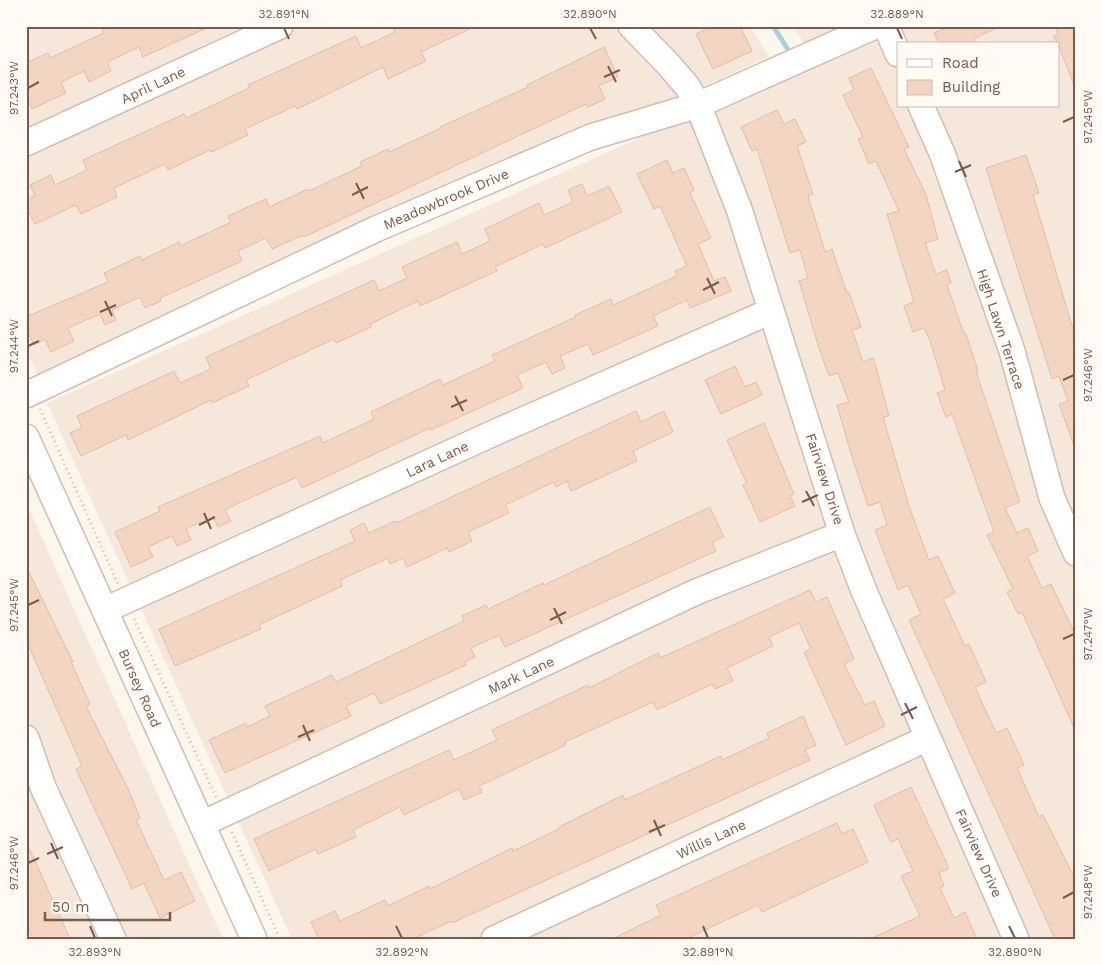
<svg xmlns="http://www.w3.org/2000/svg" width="1102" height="965" font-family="'Work Sans',sans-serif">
<rect width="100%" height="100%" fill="#fdf6ec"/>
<g fill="#f5e8da" fill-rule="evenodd">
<polygon points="26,26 750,26 769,57 672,100 578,128 38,376 26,351"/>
<polygon points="793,26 847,26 806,46"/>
<path d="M 890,26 L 1076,26 L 1076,939 L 292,939 L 47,403 ZM 898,44 L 1058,44 L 1058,106 L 898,106 Z"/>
<polygon points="26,503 223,939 26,939"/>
</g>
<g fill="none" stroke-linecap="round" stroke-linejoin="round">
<polyline stroke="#a5d3da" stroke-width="5" points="773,26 787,48"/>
</g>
<g fill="#f3d5c3" stroke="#e6bba3">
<polygon points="101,26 211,26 143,57 139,47 107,62 111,71 89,82 84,71 61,82 66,93 32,109 26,97 26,63 48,53 50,58 104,33"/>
<polygon points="392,26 476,26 421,52 426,61 388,79 383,67 297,109 295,106 245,129 248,135 211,152 210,150 168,170 165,164 114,188 117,197 81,214 76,205 35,224 26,206 26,200 35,196 30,185 51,175 55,185 87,170 83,160 184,114 186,118 249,88 248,85 356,36 361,48 395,32"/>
<polygon points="712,26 740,26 752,51 713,69 696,34"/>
<polygon points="949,26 1001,26 973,39 975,44 939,44 934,33"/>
<polygon points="1055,26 1076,26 1076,90 1058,44 1053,36 1058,34"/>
<polygon points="604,47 618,77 599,86 605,99 588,107 586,104 304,237 303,235 272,249 266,238 238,251 242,261 160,298 161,301 145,308 140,297 112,310 116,320 105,325 100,314 68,328 74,341 51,352 45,339 34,345 26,328 26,317 108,282 104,273 140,256 142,260 179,242 180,246 231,222 228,216 266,199 269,207 308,189 309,191 362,166 360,162 388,149 389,152 441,128 440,127 528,87 527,85"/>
<polygon points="871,68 909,147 904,149 926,195 938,239 925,243 936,274 947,270 951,283 947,285 964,334 966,334 978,371 976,372 1020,502 1005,508 1017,533 1028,528 1038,551 1027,556 1042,588 1051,584 1076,636 1076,732 1022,612 1018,614 1007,592 1013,589 987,535 994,532 952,414 946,417 937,393 945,390 930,341 924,328 913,332 904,306 914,302 887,214 899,211 876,161 869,164 858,139 863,137 843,95 854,90 849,78"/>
<polygon points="777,110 784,124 795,119 806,142 797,146 813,194 808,196 825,252 832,249 847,293 849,292 861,327 852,330 863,362 873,358 877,371 889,416 883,417 909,506 929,560 938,556 955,593 943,599 965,646 969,644 986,682 975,687 996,733 1007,728 1024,765 1017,768 1039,817 1043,815 1076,881 1076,939 1055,939 909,620 921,614 908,585 898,590 875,530 887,525 880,502 868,506 853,460 837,405 849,402 838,373 829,376 819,348 799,281 808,278 800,250 790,253 757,149 752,151 741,127"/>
<polygon points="1026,155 1039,193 1033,195 1076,339 1076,445 1074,445 1059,404 1068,401 1059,376 1052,379 986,168"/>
<polygon points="667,160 673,173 684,168 694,190 690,193 711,238 698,244 714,281 725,277 731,291 690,308 687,300 653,316 658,326 593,355 588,344 560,356 565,368 552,374 546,362 517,375 523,388 431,430 430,428 302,488 297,477 243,501 225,510 231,521 218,527 213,516 186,529 191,540 177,546 172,536 148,547 153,557 131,567 115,532 160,511 158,507 320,436 323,443 374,419 371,412 440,379 443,385 495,361 492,355 576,317 575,315 611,299 613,305 677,276 675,271 687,266 660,206 654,209 637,174"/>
<polygon points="582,184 587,196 609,186 622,212 545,248 543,244 495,267 497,271 420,306 418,301 370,324 371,327 336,343 334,339 293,358 246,380 249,386 212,403 211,400 128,440 126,435 81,456 70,433 82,428 77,416 174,371 180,383 211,369 206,357 374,280 379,291 407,278 402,267 457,242 462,254 490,241 485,229 539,203 544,215 573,202 568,190"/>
<polygon points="735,366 745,387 756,382 762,395 721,414 705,380"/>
<polygon points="636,411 641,422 664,411 673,432 633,451 637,461 571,491 567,481 556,487 554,482 505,505 509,513 468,532 472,541 449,552 447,548 407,567 403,558 390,564 388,558 340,580 342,586 259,625 261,629 175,666 159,629 355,541 350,530 364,523 369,533 395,521 396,523"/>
<polygon points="764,423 794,494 790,496 795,506 760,522 743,485 747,484 727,440"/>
<polygon points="710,507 724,537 712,542 716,551 505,647 499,635 471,648 475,657 465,662 466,665 380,704 374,693 346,706 351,716 225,773 209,740 246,723 247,727 270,716 265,706 332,675 336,682 464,621 462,616 486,605 488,609 543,583 544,585"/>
<polygon points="26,566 73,662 71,662 90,704 86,706 128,789 140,818 136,820 164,880 181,872 195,901 160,918 144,883 132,889 76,769 82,766 26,640"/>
<polygon points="810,590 816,602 827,597 854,659 844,664 865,705 874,701 885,726 846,745 804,652 811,649 799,623 769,637 773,646 727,668 733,681 715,689 712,684 657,710 653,702 565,742 566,745 479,786 482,792 464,800 459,789 404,815 400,807 353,830 356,837 318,854 316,849 269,871 254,839 449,750 454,760 497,740 492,730 588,685 589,688 658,653 660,658"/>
<polygon points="803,716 816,745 805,750 810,760 452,923 451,921 413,939 319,939 311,922 335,911 340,921 385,900 388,906 429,886 430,889 512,848 513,851 559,829 559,827 623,795 625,800 721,756 722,760 769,738 767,733"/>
<polygon points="911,787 949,868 939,873 944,886 940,888 954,918 965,912 977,939 870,939 920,916 901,876 913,871 898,839 891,842 874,805"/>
<polygon points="837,823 842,834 853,829 868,862 762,912 758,905 686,939 612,939 661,915 656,905"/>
<polygon points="26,842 41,874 70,939 33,939 26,923"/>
</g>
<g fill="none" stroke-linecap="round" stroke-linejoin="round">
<g stroke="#d1beb0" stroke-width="28">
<g id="minor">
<polyline points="631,26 668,64 687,86 698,105 739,209 842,534 864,591 1016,939"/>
<polyline points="886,26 898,54"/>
<polyline points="921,106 942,153 1012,351 1052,498 1076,553"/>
<polyline points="26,143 280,26"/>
<polyline points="26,395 376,229 591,137 698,105 875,26"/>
<polyline points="26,437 254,939"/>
<polyline points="105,610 496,432 771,311"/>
<polyline points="26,738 43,787 113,939"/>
<polyline points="202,824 696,592 842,534"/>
<polyline points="494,939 928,738"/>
</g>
</g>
<g stroke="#d9b8a5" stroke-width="3" stroke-dasharray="1 4" stroke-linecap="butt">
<polyline points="40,409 118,584"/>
<polyline points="134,619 216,797"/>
<polyline points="232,832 280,939"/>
</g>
<use href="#minor" stroke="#fff" stroke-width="25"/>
</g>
<path fill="none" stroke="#7a5c4d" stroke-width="2" d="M 284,28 L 289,39M 590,28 L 596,39M 897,28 L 902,39M 608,66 L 616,82M 604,77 L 620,70M 28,88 L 39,82M 1063,122 L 1074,117M 959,161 L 966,177M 955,172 L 971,165M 356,183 L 364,199M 352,195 L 368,187M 707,278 L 715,294M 703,290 L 719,282M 105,301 L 112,316M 100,312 L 116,305M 28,346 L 39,341M 1063,380 L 1074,375M 455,396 L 463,411M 451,407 L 467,400M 806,491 L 814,506M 802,502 L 818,495M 204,513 L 211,529M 199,525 L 215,517M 28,605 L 39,600M 554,608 L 562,624M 550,620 L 566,612M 1063,639 L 1074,634M 905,703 L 913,719M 901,715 L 917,707M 303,725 L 310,741M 298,737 L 314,730M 654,820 L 661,836M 649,832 L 665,825M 51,843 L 58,859M 47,854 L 63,847M 28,863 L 39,858M 1063,898 L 1074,892M 90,926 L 95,938M 396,926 L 402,938M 703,926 L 708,938M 1009,926 L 1015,938"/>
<g text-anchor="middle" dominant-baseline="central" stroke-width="4" stroke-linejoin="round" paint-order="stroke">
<g font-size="14" fill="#7a5c4d" stroke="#fffaf3">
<text transform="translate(153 85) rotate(-25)">April Lane</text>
<text transform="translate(446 199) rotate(-23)">Meadowbrook Drive</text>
<text transform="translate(1001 329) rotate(72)">High Lawn Terrace</text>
<text transform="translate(437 459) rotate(-25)">Lara Lane</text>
<text transform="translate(825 479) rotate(72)">Fairview Drive</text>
<text transform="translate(521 675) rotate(-25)">Mark Lane</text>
<text transform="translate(140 688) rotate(66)">Bursey Road</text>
<text transform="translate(711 839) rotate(-25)">Willis Lane</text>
<text transform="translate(979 853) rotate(66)">Fairview Drive</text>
</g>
</g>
<rect width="1102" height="965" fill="none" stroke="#fffaf3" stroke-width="55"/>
<rect x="897" y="42" width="162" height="65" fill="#fffaf3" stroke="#cabbb1"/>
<rect x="907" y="59" width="25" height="8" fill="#ffffff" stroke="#cabbb1"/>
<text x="942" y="68" font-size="15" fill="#7a5c4d">Road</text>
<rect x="907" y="80" width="25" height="15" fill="#f3d5c3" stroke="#cabbb1"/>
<text x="942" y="92" font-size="15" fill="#7a5c4d">Building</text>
<path d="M45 912v8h125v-8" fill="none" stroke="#7a5c4d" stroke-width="2.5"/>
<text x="52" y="912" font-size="15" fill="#7a5c4d" stroke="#fffaf3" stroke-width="4" paint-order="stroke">50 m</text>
<rect x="28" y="28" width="1046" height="910" fill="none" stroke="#7a5c4d" stroke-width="2"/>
<g font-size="12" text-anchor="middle" fill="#7a5c4d">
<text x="284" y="18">32.891°N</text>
<text x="590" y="18">32.890°N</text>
<text x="897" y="18">32.889°N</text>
<text transform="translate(14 88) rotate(-90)" y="4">97.243°W</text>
<text transform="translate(1088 117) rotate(-90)" y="4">97.245°W</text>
<text transform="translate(14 346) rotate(-90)" y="4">97.244°W</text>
<text transform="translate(1088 375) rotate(-90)" y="4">97.246°W</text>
<text transform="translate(14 605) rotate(-90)" y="4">97.245°W</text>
<text transform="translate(1088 634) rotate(-90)" y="4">97.247°W</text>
<text transform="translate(14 863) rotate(-90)" y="4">97.246°W</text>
<text transform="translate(1088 892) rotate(-90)" y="4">97.248°W</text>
<text x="95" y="956">32.893°N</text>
<text x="402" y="956">32.892°N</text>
<text x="708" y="956">32.891°N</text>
<text x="1015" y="956">32.890°N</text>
</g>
</svg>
